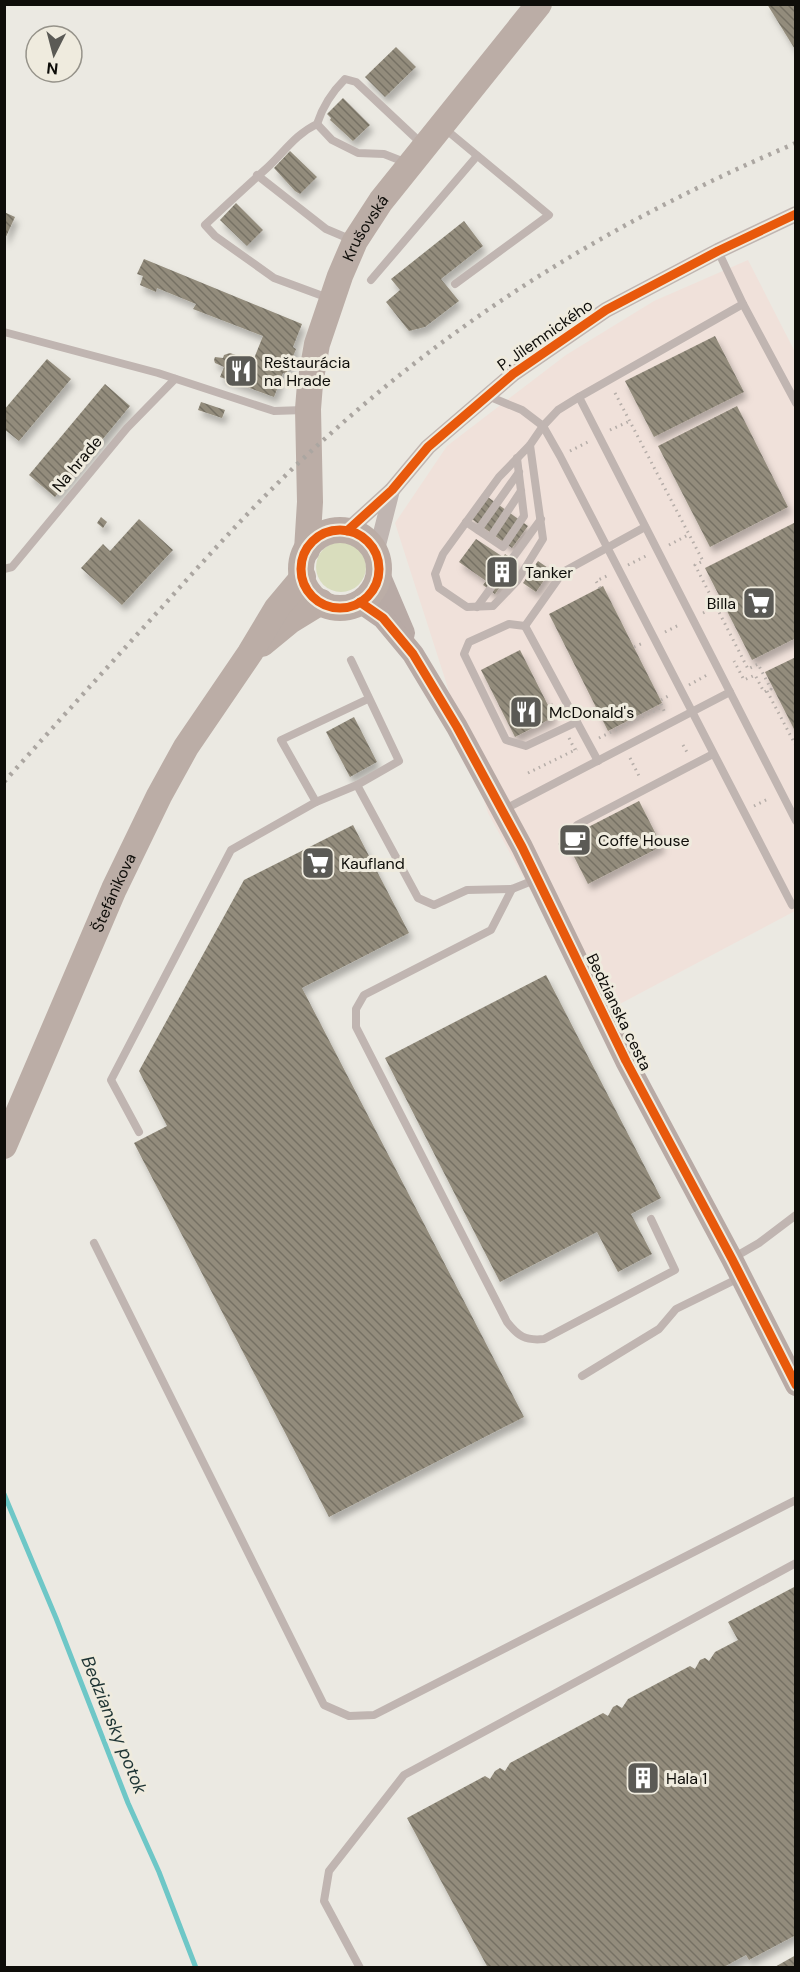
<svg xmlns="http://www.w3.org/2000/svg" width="800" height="1972" font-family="'DM Sans',sans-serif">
<defs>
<pattern id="building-back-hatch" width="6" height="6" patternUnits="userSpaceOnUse" patternTransform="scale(1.5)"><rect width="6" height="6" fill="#938c7c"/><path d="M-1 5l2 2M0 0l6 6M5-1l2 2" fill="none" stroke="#767164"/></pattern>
<filter id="shadow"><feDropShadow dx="3.5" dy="6" stdDeviation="3" flood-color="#0004"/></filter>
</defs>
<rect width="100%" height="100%" fill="#ebe9e2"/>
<polygon fill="#f0e1da" points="748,260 795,352 795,911 599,1015 488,813 395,523 447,446 566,355 654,301"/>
<circle fill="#d9ddbd" cx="341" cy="567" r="25"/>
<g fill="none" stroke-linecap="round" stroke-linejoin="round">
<polyline stroke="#6ec7c7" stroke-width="5" points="4,1494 56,1618 128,1803 159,1872 196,1968"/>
</g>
<g fill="url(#building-back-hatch)" filter="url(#shadow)">
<polygon points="767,4 796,4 796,51"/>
<polygon points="396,47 416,67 385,97 365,77"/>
<polygon points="343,98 370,125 353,141 330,120 331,118 327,114"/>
<polygon points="290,151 317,177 300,194 295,191 274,168"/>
<polygon points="236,203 263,230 247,246 220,220"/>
<polygon points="4,212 15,217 4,241"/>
<polygon points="464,221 483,246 441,279 459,301 425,327 409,331 386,302 400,290 391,279"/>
<polygon points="144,259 302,324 293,347 296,349 286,374 283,373 274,397 220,377 224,367 215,363 214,360 215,357 223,358 224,355 230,353 253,361 263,336 193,309 196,304 157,288 156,292 140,285 143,276 137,274"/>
<polygon points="715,336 744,392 654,437 625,381"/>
<polygon points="47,359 71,379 19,441 4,429 4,410"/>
<polygon points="105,384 130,406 55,497 29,475"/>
<polygon points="201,402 225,410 222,418 198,410"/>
<polygon points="737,406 788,507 710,547 658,446"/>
<polygon points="485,495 528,526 512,548 469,517"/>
<polygon points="101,517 107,522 103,528 97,523"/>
<polygon points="139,519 173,550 122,605 81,568 103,544 110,551"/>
<polygon points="796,522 796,638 752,660 705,568"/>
<polygon points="476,539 503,557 505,554 517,562 495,594 483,585 486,581 459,562"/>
<polygon points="538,561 551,570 536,592 523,583"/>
<polygon points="603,586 662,703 608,731 549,614"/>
<polygon points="520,650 554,717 515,737 481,670"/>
<polygon points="796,657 796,733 765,672"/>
<polygon points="354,717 377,762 350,777 326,732"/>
<polygon points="639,801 662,846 588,884 565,839"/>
<polygon points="353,825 409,933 302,988 524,1417 329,1517 134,1143 167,1126 139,1071 244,880"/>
<polygon points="546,975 661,1198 631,1214 652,1254 618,1272 597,1232 500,1282 385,1058"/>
<polygon points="796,1586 796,1935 749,1960 746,1955 722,1968 488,1968 407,1818 485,1776 490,1779 495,1771 500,1768 505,1771 510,1763 603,1713 608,1716 613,1707 617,1705 622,1708 628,1699 690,1666 695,1669 700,1660 705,1658 709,1661 715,1652 738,1640 728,1622"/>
<polygon points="796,1955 796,1968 773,1968"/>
</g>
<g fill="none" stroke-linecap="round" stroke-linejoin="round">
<g stroke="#b5ada8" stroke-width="3" stroke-dasharray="1.5 4.5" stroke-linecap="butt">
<polyline points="615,393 703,561 695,565 748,669 758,664 771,689 764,692 755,675 744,680 734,661"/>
<polyline points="610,430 630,421"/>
<polyline points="570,451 588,442"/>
<polyline points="669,545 688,535"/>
<polyline points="628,565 646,556"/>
<polyline points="600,588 596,581 609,575"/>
<polyline points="703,613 716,607"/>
<polyline points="665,632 681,624"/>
<polyline points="634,647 643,643"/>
<polyline points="689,685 707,675"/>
<polyline points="767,691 796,746"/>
<polyline points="661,700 670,695"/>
<polyline points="551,704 559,719"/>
<polyline points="661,704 665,713"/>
<polyline points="569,738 575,750"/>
<polyline points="599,738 662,707"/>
<polyline points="683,745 688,754"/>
<polyline points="630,758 640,778"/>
<polyline points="528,773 577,749"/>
<polyline points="754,806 770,798"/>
<polyline points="559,845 568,840"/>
</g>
<g stroke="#c0b5b1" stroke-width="8">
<polyline points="317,124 332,140 358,153 384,154 407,163"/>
<polyline points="444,128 549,215 455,284"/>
<polyline points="257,175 326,229 352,240"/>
<polyline points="718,251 743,304 796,403"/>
<polyline points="371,280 477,156"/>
<path d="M 331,299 L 274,278 L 215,236 L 205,225 C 226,205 247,186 268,167 C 285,151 296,134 317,124 C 323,105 332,92 345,79 L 356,82 L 422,144"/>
<polyline points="4,332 158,373 274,411 304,410"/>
<polyline points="488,396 522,410 543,426 560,456 792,905 796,903"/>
<polyline points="579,397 796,821"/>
<polyline points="530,445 543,539 517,581 493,606 467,607 439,588 435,574 443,554 499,477 530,445 543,426 558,410 579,397 743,304"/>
<polyline points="466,522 503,547 524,516 517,458"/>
<polyline points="478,530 519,472"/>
<polyline points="490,538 521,491"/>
<polyline points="4,569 12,567 127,428 175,379"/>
<polyline points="477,607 541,519"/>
<polyline points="525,626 509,624 469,642 464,654 506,740 526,746 577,722"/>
<polyline points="525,626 563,572 645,527"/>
<polyline points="525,626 598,761"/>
<polyline points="357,785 418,898 434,905 467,890 512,889 537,879"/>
<polyline points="316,802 281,740 368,699"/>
<polyline points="503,810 730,692"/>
<polyline points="577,825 713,754"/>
<path d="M 512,889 L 491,930 L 364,995 L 356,1009 L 356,1027 L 507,1322 C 518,1336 525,1341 544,1339 L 675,1270 L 651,1219"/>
<polyline points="139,1132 111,1080 231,850 316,802 357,785 399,761 351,660"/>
<polyline points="94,1243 324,1705 349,1716 374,1715 796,1500"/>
<polyline points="733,1258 759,1243 796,1215"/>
<polyline points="582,1376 659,1329 676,1309 741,1277"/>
<polyline points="360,1968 324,1901 329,1871 404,1775 796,1563"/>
</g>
<g stroke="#c0b5b1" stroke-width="16">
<polyline points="347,531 392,490 428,447 513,374 606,310 718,251 796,214"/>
<polyline points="376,553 392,490"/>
</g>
<g stroke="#b8aaa5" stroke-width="22">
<polyline points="379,574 404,633"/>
<polyline points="360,602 383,618 413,654 457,727 522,847 626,1061 732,1259 796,1385"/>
</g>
<g stroke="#bbada6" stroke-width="26">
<circle cx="340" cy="569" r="39"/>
<path id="s1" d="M 307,550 L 310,502 L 308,409 L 310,384 L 317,344 L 340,276 L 355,241 L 381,201 L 539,4"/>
<polyline points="262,644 290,621 321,602"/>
<path id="s2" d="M 4,1146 L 114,889 L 159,796 L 186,747 L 250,653 L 277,608 L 303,577"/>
</g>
<path stroke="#aba6a1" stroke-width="4.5" stroke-dasharray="3 6" stroke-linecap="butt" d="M 4,782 C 57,723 110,664 164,605 C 217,546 270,487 329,435 C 470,308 622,217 796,143"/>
<g stroke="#efebde" stroke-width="13">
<g id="cycleway">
<circle cx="340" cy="569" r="39"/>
<polyline points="347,531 392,490 428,447 513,374 606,310 718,251 796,214"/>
<polyline points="360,602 383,618 413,654 457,727 522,847 626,1061 732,1259 796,1385"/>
</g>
</g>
<use href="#cycleway" stroke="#e8590c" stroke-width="9"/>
</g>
<defs>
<g id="restaurant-square" transform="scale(1.725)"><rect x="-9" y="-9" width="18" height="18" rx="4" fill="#5b5a55" stroke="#efebde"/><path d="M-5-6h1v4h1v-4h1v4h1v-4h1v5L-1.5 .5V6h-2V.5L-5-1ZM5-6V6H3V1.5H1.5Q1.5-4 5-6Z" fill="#fff"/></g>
<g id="building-square" transform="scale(1.725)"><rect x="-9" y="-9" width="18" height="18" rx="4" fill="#5b5a55" stroke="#efebde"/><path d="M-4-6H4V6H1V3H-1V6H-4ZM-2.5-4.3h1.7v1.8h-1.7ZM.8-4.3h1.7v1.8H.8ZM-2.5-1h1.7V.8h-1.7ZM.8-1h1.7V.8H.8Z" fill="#fff"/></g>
<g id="supermarket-square" transform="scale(1.725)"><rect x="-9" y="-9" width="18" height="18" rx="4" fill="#5b5a55" stroke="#efebde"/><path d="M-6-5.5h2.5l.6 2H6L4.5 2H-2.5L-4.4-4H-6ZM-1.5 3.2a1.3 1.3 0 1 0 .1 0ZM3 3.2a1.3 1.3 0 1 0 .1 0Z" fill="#fff"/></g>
<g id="cafe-square" transform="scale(1.725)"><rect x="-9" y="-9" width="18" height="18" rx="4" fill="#5b5a55" stroke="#efebde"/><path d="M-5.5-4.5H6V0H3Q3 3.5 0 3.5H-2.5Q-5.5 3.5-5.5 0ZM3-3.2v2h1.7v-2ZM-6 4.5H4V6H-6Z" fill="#fff"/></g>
</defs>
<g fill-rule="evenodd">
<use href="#restaurant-square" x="241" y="371"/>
<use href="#building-square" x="502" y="572"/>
<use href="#supermarket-square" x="759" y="603"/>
<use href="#restaurant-square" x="526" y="712"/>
<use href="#cafe-square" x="575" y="840"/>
<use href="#supermarket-square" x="318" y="863"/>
<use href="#building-square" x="643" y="1778"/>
</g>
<g text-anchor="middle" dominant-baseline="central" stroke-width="6" stroke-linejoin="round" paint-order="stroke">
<g font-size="16" fill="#0e0d09" stroke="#efebde">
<text stroke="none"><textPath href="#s1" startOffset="333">Krušovská</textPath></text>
<text transform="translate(545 335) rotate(-35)">P. Jilemnického</text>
<text transform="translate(77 464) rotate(-50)">Na hrade</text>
<text stroke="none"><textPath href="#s2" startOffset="276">Štefánikova</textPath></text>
<text transform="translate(619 1012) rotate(64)">Bedzianska cesta</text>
</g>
<g font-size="16" fill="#0e0d09" stroke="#efebde" text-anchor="start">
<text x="264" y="362">Reštaurácia<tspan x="264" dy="18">na Hrade</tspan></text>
<text x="525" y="572">Tanker</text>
<text x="736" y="603" text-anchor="end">Billa</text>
<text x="549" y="712">McDonald's</text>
<text x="598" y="840">Coffe House</text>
<text x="341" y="863">Kaufland</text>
<text x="666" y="1778">Hala 1</text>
</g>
<g font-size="18" font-style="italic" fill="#1e3434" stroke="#efebde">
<text transform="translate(114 1725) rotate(68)">Bedziansky potok</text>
</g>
</g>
<rect width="800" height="1972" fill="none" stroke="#0e0d09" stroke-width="12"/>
<g transform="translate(54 54) rotate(186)"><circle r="28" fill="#efebde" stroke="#959289" stroke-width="1.5"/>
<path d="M0-4.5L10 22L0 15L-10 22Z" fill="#5b5a55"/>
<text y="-9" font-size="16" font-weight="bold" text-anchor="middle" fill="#0e0d09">N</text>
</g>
</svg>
